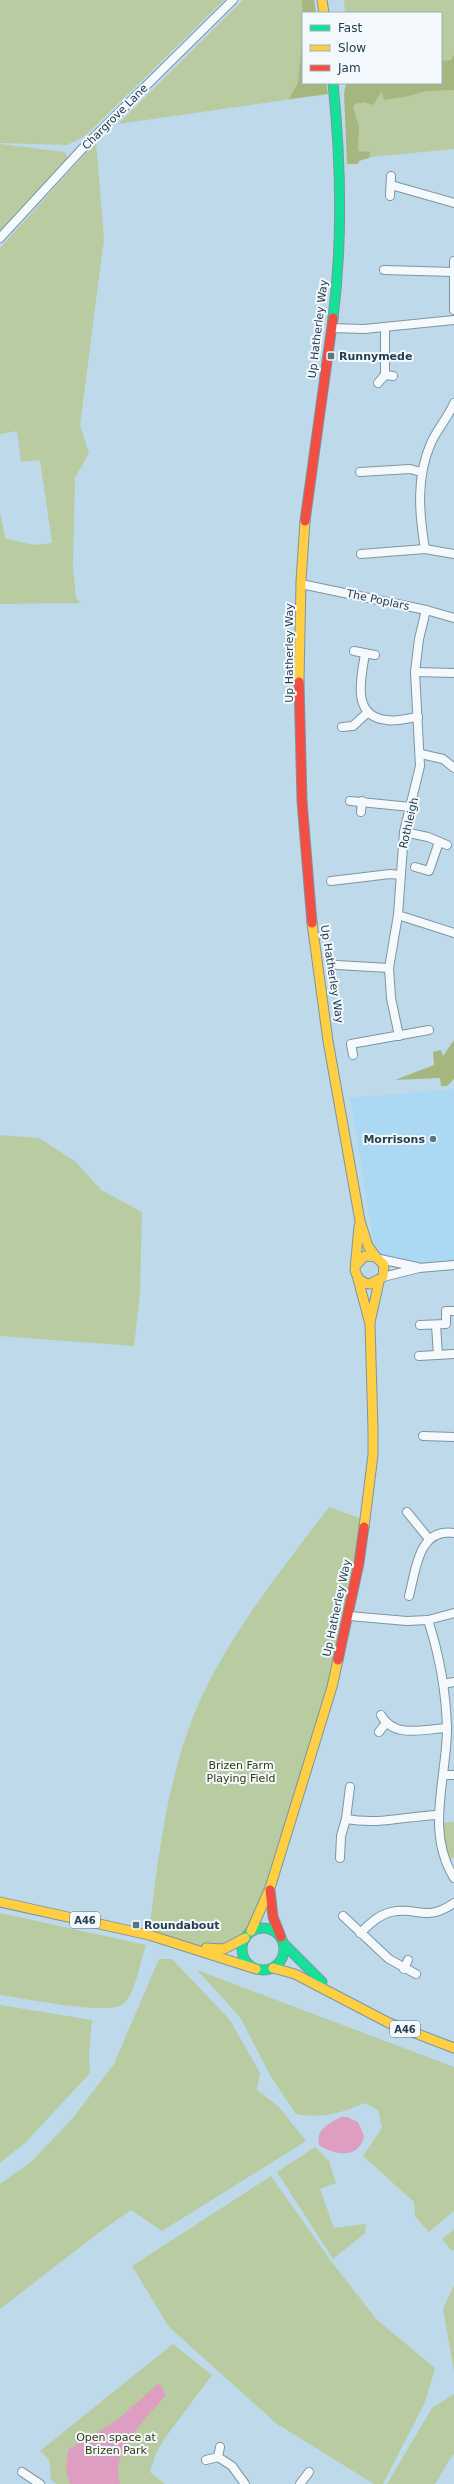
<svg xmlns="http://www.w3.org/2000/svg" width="454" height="2484" font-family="'DejaVu Sans',sans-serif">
<rect width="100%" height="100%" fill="#bedaea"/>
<polygon fill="#abd8f2" points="454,1089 454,1262 378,1268 350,1098"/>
<g fill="#b8cba1">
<polygon points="0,0 224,0 85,136 67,145 0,143"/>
<polygon points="243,0 314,0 316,13 303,13 303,83 326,83 328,94 118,124"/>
<polygon points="344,0 454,0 454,65 441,67 441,13 345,13"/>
<polygon points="454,81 454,149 350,159 347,92"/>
<polygon points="96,142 104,239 80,425 89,453 75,478 73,566 76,598 81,603 0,604 0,512 5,538 33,545 52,543 40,460 21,462 17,431 0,434 0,248"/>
<polygon points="0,144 65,152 68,158 0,233"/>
<polygon points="0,1135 39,1138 76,1162 101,1190 142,1212 140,1294 134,1346 0,1336"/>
<path d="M 329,1507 L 365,1520 L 349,1616 L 251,1931 L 224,1949 L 194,1948 L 149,1935 C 158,1854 169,1760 207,1686 C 240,1621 285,1565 329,1507 Z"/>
<polygon points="454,1822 454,1857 446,1861 438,1823"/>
<path d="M 0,1913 L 146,1945 C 141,1959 135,1996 123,2004 C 107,2016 23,1998 0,1995 Z"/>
<polygon points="159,1959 172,1959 230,2020 260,2073 257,2090 279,2107 306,2141 162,2231 131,2210 97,2234 0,2309 0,2184 31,2162 72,2119 114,2064"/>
<path d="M 197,1970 L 454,2067 L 454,2211 L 429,2232 L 415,2216 L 414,2202 L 363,2156 L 382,2128 L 378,2110 L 365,2103 C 341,2113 322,2119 296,2114 L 271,2077 L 240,2017 Z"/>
<polygon points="0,2005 92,2020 89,2054 90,2073 26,2142 0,2163"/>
<polygon points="315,2147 329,2161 336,2183 320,2189 334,2228 366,2224 365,2233 333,2259 277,2172"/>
<polygon points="271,2176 331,2261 377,2320 435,2368 425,2402 383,2484 374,2484 277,2424 169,2327 132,2266"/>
<polygon points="454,2229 454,2249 452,2251 442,2239"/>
<polygon points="454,2285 454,2371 443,2309"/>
<polygon points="173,2344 212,2375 165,2438 156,2453 150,2472 165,2484 57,2484 51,2480 49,2459 40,2451"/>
<path d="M 454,2394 L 454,2454 C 446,2462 442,2475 435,2484 L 387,2484 L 432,2408 Z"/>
</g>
<g fill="#a5b77e">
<polygon points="302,0 314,0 316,13 303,13 303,31"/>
<polygon points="303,31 303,83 326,83 328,94 289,99 298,83"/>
<polygon points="454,55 454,90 426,91 409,96 384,100 382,91 373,105 364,102 355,104 353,108 359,126 358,151 370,152 369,158 359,161 358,164 347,164 344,93 346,83 441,83 441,61 451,60"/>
<polygon points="454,1040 454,1079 447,1086 441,1086 440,1078 395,1080 434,1065 433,1052 441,1050 443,1056"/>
</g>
<g fill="#de9ec1">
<path d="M 341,2117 L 347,2117 L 358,2122 L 364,2136 C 359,2160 334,2155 319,2145 C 315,2130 329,2123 341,2117 Z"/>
<path d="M 158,2384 L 163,2388 L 165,2396 C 146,2420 109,2450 120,2484 L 71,2484 L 69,2482 L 66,2471 L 68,2450 L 116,2421 Z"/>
</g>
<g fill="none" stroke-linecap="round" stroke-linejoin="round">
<g stroke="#7c95a3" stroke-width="10">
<g id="street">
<polyline points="391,185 454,203"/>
<polyline points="390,196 391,176"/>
<polyline points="0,238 83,148 233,0"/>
<polyline points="454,261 454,310"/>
<polyline points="384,270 453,272"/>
<polyline points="332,328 364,329 454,320"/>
<polyline points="385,375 393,376"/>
<polyline points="378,383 385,375 385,327"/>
<polyline points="360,472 410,469 421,472"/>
<path d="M 425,549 C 419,513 416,477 431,443 C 437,429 448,418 454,403"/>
<polyline points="361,554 425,549 454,554"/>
<polyline points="301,584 426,610 454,618"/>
<polyline points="354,651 375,655"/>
<path d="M 365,654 C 361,678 351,717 387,720 C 396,722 408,718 418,717"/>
<polyline points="415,672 454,673"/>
<polyline points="342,727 353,726 368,712"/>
<polyline points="421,754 443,759 454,768"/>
<polyline points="350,801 411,807"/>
<polyline points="361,812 362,801"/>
<polyline points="404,832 428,837 447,845"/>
<polyline points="415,867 429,871 439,842"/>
<polyline points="331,881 390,874 401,875"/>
<polyline points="398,915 454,933"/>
<polyline points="337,965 389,968"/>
<polyline points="399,1036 391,998 389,968 398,915 404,832 420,766 415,672 419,639 426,610"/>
<polyline points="353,1055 351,1044 429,1030"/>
<polyline points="380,1259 417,1267"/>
<polyline points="383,1277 419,1268 454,1265"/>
<polyline points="420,1325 446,1324 446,1311 454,1311"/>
<polyline points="436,1325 438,1355"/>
<polyline points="419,1356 454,1354"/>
<polyline points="423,1436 454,1437"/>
<polyline points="407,1512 429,1539"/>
<path d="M 409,1596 C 416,1570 418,1528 454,1533"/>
<polyline points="349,1616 407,1621 428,1620 454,1613"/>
<path d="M 428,1620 C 439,1654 446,1692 447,1728 C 447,1778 425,1831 454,1878"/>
<polyline points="443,1684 454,1682"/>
<path d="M 381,1715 C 394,1739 423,1729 447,1728"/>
<polyline points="379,1732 386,1723"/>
<polyline points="443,1775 454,1775"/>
<path d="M 346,1819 C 381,1825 405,1816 439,1815"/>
<polyline points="340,1858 341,1836 346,1819 350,1787"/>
<polyline points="343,1916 389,1959 416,1974"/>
<path d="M 360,1933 C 370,1924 378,1915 391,1912 C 418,1906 425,1923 454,1903"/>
<polyline points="404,1969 408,1960"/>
<polyline points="220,2447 218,2457 232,2466 245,2484"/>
<polyline points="206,2460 218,2457"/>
<polyline points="22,2472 40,2484"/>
<polyline points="300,2484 309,2472"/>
</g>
</g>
<g stroke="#7c95a3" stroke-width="11">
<g id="fast">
<path d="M 333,83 C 341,162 343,240 333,318"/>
<circle cx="263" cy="1949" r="21"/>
<polyline points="284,1944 322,1982"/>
</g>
</g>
<g stroke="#7c95a3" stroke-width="11">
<g id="slow">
<polyline points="322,0 324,13"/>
<polyline points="299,682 301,581 305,521"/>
<polyline points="312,923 328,1041 360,1221 368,1246 376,1257"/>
<path d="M 356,1265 L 365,1256 L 376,1257 L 384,1265 L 383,1277 L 370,1284 C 361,1283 357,1278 355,1270 L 359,1226"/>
<polyline points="358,1279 370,1324 373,1430 373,1455 364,1527"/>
<polyline points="370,1322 379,1282"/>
<polyline points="0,1902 149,1935 256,1969"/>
<polyline points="251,1931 270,1888 332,1687 338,1660"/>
<polyline points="206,1948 224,1949 245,1938"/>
<polyline points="273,1968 295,1974 389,2023 454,2048"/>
</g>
</g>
<g stroke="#7c95a3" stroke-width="11">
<g id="jam">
<polyline points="305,521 333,318"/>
<polyline points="299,682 302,801 312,923"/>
<polyline points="338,1660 359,1563 364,1527"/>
<polyline points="270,1890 273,1917 281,1937"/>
</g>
</g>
<use href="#street" stroke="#f5f9fc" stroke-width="8"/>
<use href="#fast" stroke="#16e098" stroke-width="9"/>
<use href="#slow" stroke="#ffcf43" stroke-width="9"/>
<use href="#jam" stroke="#f24e42" stroke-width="9"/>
</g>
<g fill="#5a7585" stroke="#f2f8fc" stroke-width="1.5">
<rect x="327" y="352" width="8" height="8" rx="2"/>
<circle cx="433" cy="1139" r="4"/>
<rect x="132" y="1921" width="8" height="8" rx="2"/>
</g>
<g text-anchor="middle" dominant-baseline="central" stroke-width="4" stroke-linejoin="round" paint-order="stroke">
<g fill="#f2f8fc" stroke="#627683" stroke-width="1">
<rect x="70" y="1912" width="30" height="16" rx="3"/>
<rect x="390" y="2021" width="30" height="16" rx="3"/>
</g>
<g font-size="10" font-weight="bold" fill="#243f4f">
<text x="85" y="1920">A46</text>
<text x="405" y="2029">A46</text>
</g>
<g font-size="11" fill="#243f4f" stroke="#f2f8fc">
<text transform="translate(115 117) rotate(-45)">Chargrove Lane</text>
<text transform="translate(318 329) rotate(-83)">Up Hatherley Way</text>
<text transform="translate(378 600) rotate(12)">The Poplars</text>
<text transform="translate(289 653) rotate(-90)">Up Hatherley Way</text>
<text transform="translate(409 823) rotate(-77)">Rothleigh</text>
<text transform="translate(332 974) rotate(81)">Up Hatherley Way</text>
<text transform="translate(337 1608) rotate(-78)">Up Hatherley Way</text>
</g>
<g font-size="11" font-weight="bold" fill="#243f4f" stroke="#f2f8fc" text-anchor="start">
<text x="339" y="356">Runnymede</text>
<text x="425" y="1139" text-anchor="end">Morrisons</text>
<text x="144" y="1925">Roundabout</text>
</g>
<g font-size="11" fill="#363a0c" stroke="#f2f8fc">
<text x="241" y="1765">Brizen Farm<tspan x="241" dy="13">Playing Field</tspan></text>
<text x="116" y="2437">Open space at<tspan x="116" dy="13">Brizen Park</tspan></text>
</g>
</g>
<rect x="302" y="12" width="140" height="72" fill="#f2f8fc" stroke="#a0aeb7"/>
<rect x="310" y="25" width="20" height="6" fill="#16e098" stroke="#a0aeb7"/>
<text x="338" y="32" font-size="12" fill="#243f4f">Fast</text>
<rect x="310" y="45" width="20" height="6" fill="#ffcf43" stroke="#a0aeb7"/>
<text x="338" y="52" font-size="12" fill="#243f4f">Slow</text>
<rect x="310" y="65" width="20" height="6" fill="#f24e42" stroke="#a0aeb7"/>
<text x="338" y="72" font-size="12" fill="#243f4f">Jam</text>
</svg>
